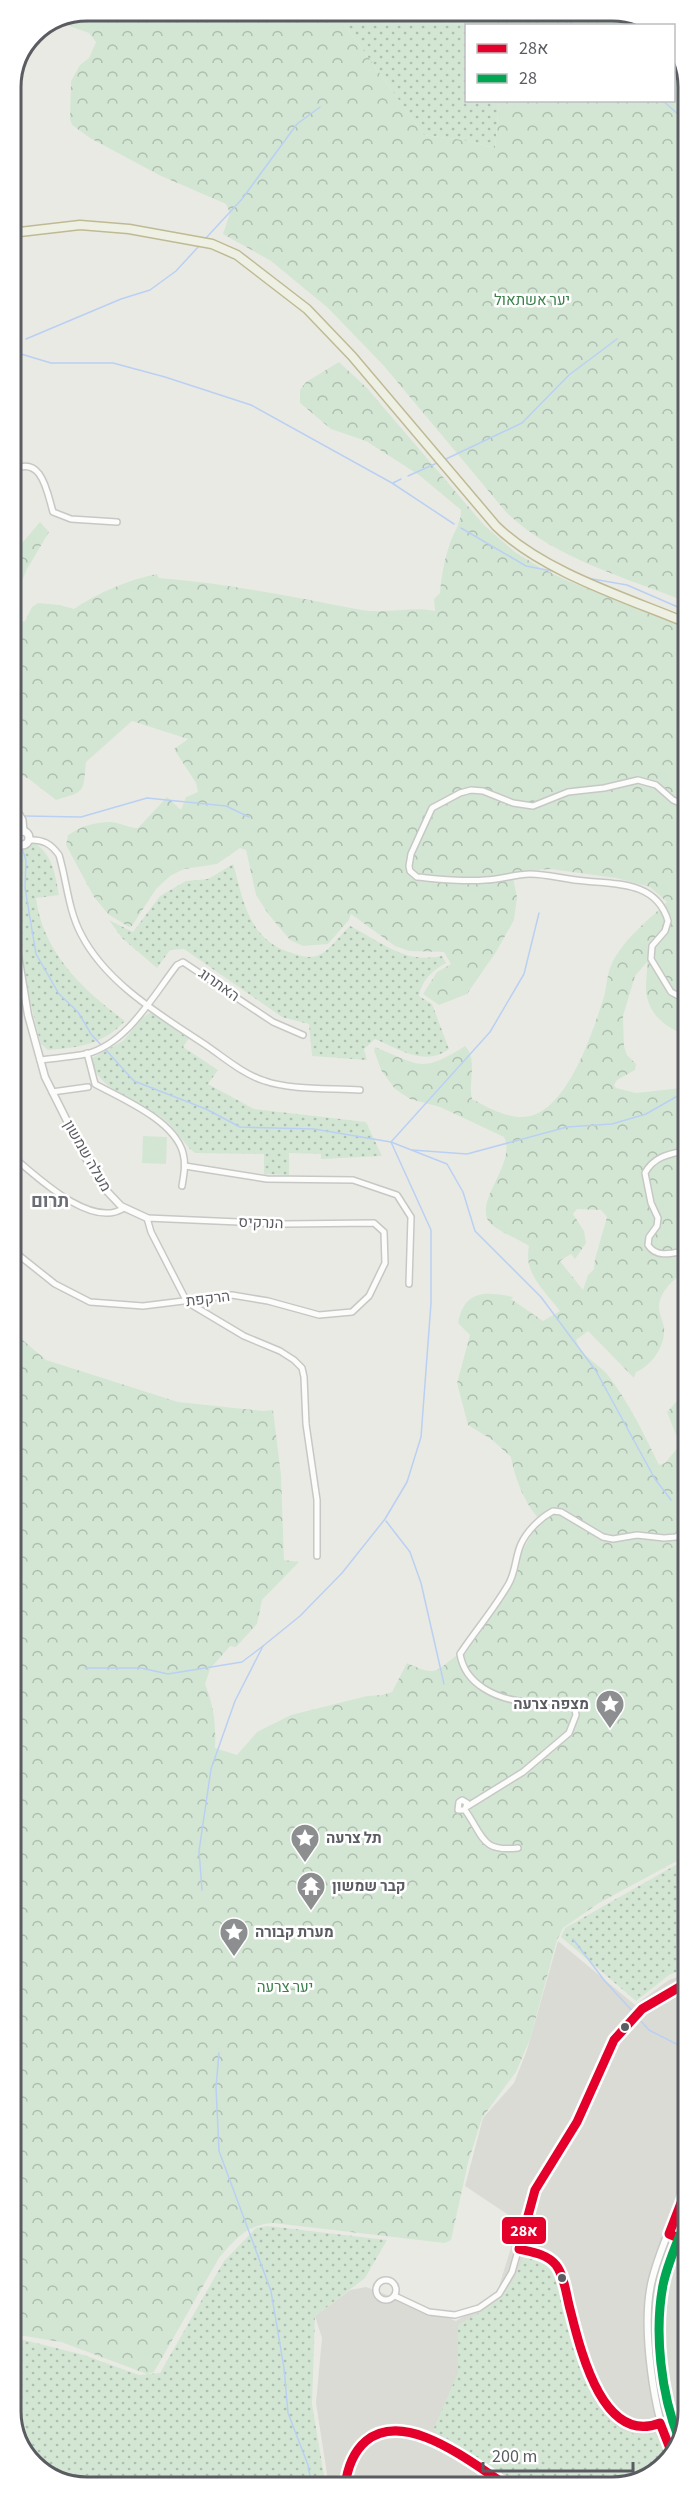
<svg xmlns="http://www.w3.org/2000/svg" width="699" height="2498" font-family="'Source Sans 3',Heebo,sans-serif">
<defs>
<pattern id="grass-dots" width="8" height="8" patternUnits="userSpaceOnUse" patternTransform="scale(1.5)"><rect width="8" height="8" fill="#d3e6d4"/><path d="M2 2h.1M6 6h.1" fill="none" stroke="#aebeaf" stroke-width="1.8" stroke-linecap="round"/></pattern>
<pattern id="forest-crowns" width="20" height="18" patternUnits="userSpaceOnUse" patternTransform="scale(1.5)"><rect width="20" height="18" fill="#d3e6d4"/><path d="M2 6a3 3 0 1 1 6 0M12 15a3 3 0 1 1 6 0" fill="none" stroke="#aebeaf"/></pattern>
</defs>
<rect width="100%" height="100%" fill="#eaeae4"/>
<polygon fill="#dbdbd5" points="558,1941 635,2005 669,1980 688,1973 688,2203 676,2232 688,2238 688,2412 673,2458 628,2486 329,2487 316,2403 322,2338 315,2316 350,2290 366,2287 456,2321 496,2296 519,2222 465,2186 483,2118 514,2083 527,2050"/>
<g fill="url(#grass-dots)">
<polygon points="321,11 476,11 485,25 466,26 466,100 499,101 495,148 463,140 424,135 342,21"/>
<path d="M 33,842 C 53,854 55,874 59,895 L 36,898 C 43,953 83,990 125,1021 C 104,1044 78,1048 48,1050 L 41,1044 C 24,984 11,912 20,850 Z"/>
<path d="M 233,864 C 244,901 248,940 292,953 C 301,956 309,959 319,955 C 330,950 341,934 350,926 C 382,942 404,964 442,956 L 446,963 C 433,970 421,981 419,996 L 432,1004 L 449,1049 C 425,1067 399,1049 375,1039 L 364,1049 L 367,1060 L 312,1056 L 309,1024 L 282,1017 L 184,949 L 170,950 L 157,968 L 122,938 L 109,920 L 133,932 L 160,896 L 186,881 L 208,879 Z"/>
<path d="M 151,1012 L 189,1038 L 183,1047 L 218,1070 L 208,1084 L 254,1109 L 366,1122 L 382,1156 L 321,1159 L 321,1154 L 289,1153 L 289,1175 L 264,1174 L 264,1154 L 195,1153 L 190,1149 C 181,1138 173,1126 161,1117 C 141,1102 92,1088 92,1058 L 123,1041 L 142,1018 Z"/>
<polygon points="688,1858 688,1967 669,1975 636,2001 561,1937 565,1928"/>
<polygon points="268,2226 387,2240 365,2278 315,2316 312,2404 326,2487 81,2487 37,2469 12,2427 12,2337 84,2355 139,2375 160,2373 224,2261 256,2228"/>
<path d="M 524,2255 L 547,2261 L 558,2276 L 592,2397 C 606,2422 625,2439 655,2434 L 669,2460 L 628,2486 L 524,2486 L 433,2430 L 458,2373 L 458,2325 C 496,2303 509,2297 524,2255 Z"/>
</g>
<g fill="url(#forest-crowns)" fill-rule="evenodd">
<path d="M 87,11 L 321,11 L 342,21 L 424,135 L 463,140 L 495,148 L 499,101 L 674,100 L 674,48 L 687,72 L 687,602 C 627,578 553,558 506,512 L 384,366 L 328,308 L 271,261 L 223,234 L 230,213 L 226,204 L 159,175 L 90,138 L 72,125 L 70,119 L 71,81 L 80,65 L 89,58 L 96,42 L 89,33 L 58,22 Z"/>
<polygon points="476,11 622,11 654,25 485,25"/>
<path d="M 339,362 L 367,388 L 484,525 L 515,552 L 541,568 L 566,580 L 687,629 L 688,1037 C 669,1028 652,1019 647,997 C 644,986 648,973 647,962 L 635,976 L 623,1016 L 624,1046 L 627,1055 L 636,1064 L 635,1070 L 617,1080 L 614,1085 L 616,1088 L 636,1093 L 681,1088 L 688,1093 L 688,1268 C 677,1277 665,1286 660,1300 C 657,1310 662,1318 664,1327 C 666,1345 652,1366 636,1372 L 634,1378 L 588,1331 L 576,1340 C 581,1356 596,1362 607,1374 C 629,1402 644,1434 659,1465 L 665,1463 L 680,1445 L 667,1412 L 688,1389 L 688,1855 L 599,1903 L 563,1928 L 557,1940 L 530,2039 L 516,2072 L 482,2118 L 468,2163 L 451,2240 L 445,2243 L 273,2223 C 247,2225 236,2238 219,2258 L 154,2372 L 147,2374 L 61,2342 L 12,2334 L 11,1330 L 46,1360 L 109,1380 L 178,1402 L 263,1411 L 273,1410 L 281,1475 L 284,1560 L 299,1562 L 262,1600 L 257,1624 L 236,1647 L 230,1646 L 210,1669 L 205,1684 C 214,1706 216,1725 215,1748 L 237,1755 L 257,1732 L 291,1715 L 367,1696 L 382,1695 L 392,1692 L 407,1663 C 414,1666 425,1672 433,1671 C 440,1670 446,1663 452,1659 C 502,1620 507,1568 541,1520 C 526,1508 514,1476 511,1457 L 491,1439 L 468,1425 L 457,1383 L 470,1335 L 458,1323 C 464,1290 485,1291 513,1297 L 511,1299 L 543,1321 L 560,1311 C 544,1290 523,1273 529,1246 C 520,1240 495,1230 489,1222 C 474,1200 517,1163 504,1137 L 440,1107 L 410,1099 L 395,1089 L 381,1070 L 374,1050 L 375,1047 C 420,1065 421,1074 465,1046 C 478,1059 468,1082 472,1099 C 487,1107 504,1117 522,1117 C 565,1117 591,1036 602,1003 C 607,991 606,975 612,963 C 624,939 647,921 667,902 L 650,887 L 616,878 L 550,869 L 512,872 L 517,897 L 514,920 L 496,952 L 467,994 L 439,1005 L 423,994 L 437,972 L 451,964 L 444,952 L 409,951 L 395,946 L 351,914 L 349,920 L 328,944 L 303,946 L 290,940 L 269,915 L 256,895 L 246,850 L 240,848 L 217,864 L 184,869 L 170,876 L 156,889 L 132,926 L 129,927 L 108,914 L 94,897 L 66,845 L 68,835 C 80,827 94,822 110,822 C 120,822 127,828 138,828 L 167,797 L 181,810 L 186,797 L 198,792 L 196,783 L 174,749 L 188,739 L 132,721 L 86,762 C 83,793 86,791 56,800 L 29,779 L 11,770 L 11,623 L 25,621 L 32,607 L 38,603 L 60,605 L 74,609 C 99,592 128,580 157,574 L 159,578 C 228,583 296,598 362,610 C 387,614 414,606 435,611 L 434,599 L 440,593 C 441,577 444,561 449,546 C 453,533 461,524 461,510 L 419,475 L 366,441 L 331,429 L 300,403 L 300,390 L 306,382 ZM 577,1209 L 601,1210 L 607,1217 L 595,1259 L 594,1269 L 588,1275 L 583,1290 L 560,1261 L 571,1254 L 575,1259 L 586,1243 L 584,1231 L 573,1214 Z"/>
<polygon points="40,522 49,532 27,569 11,607 11,556"/>
</g>
<polygon fill="#d3e6d4" points="143,1136 167,1137 166,1164 142,1163"/>
<g fill="none" stroke-linecap="round" stroke-linejoin="round">
<g stroke="#bad0f3" stroke-width="1.5">
<polyline points="565,11 573,26"/>
<polyline points="662,100 687,122"/>
<polyline points="206,238 242,199 297,124 320,107"/>
<polyline points="26,339 121,299 150,290 176,271 199,246"/>
<polyline points="11,346 18,343"/>
<polyline points="11,351 51,363 113,363 165,377 251,405 392,483 454,524"/>
<polyline points="446,459 522,423 569,375 617,339"/>
<polyline points="408,476 437,463"/>
<polyline points="393,483 401,479"/>
<polyline points="461,528 526,566 557,572"/>
<polyline points="587,578 627,585 687,611"/>
<polyline points="11,816 20,842"/>
<polyline points="25,816 81,817 147,798 226,806 249,817"/>
<polyline points="21,846 26,860 25,888 36,954 59,994 78,1012 91,1034 102,1046"/>
<polyline points="105,1049 134,1081 206,1109 240,1127 314,1129 391,1142 447,1164 463,1192 475,1231 541,1297 596,1371 655,1479 671,1500"/>
<polyline points="412,1150 467,1154 567,1127 612,1124 646,1114 688,1090"/>
<polyline points="386,1521 410,1552 421,1583 444,1684"/>
<polyline points="85,1668 141,1668 168,1674 242,1662 263,1646"/>
<polyline points="202,1890 199,1851 211,1769 235,1701 263,1646 300,1616 342,1573 385,1519 407,1482 421,1437 431,1303 431,1230 391,1142 490,1032 524,974 539,913"/>
<polyline points="573,1939 604,1980 635,2014"/>
<polyline points="638,2018 649,2030 688,2050"/>
<polyline points="219,2053 216,2087 219,2151 271,2291 284,2368 288,2413 308,2465 312,2487"/>
</g>
<g stroke="#c7c8c6" stroke-width="8">
<g id="minor">
<path d="M 11,471 C 42,453 47,492 53,512 L 71,519 L 117,522"/>
<path d="M 687,806 L 673,800 L 656,785 L 638,780 L 604,788 L 568,792 L 533,806 L 513,803 L 483,791 L 471,790 L 460,793 L 432,808 L 411,854 L 409,866 L 410,871 L 417,877 C 439,879 463,882 485,880 C 500,880 515,874 530,874 C 549,874 566,880 585,881 C 617,884 657,882 668,921 L 665,931 L 652,946 L 651,959 L 671,992 L 688,1001"/>
<polyline points="11,835 15,837"/>
<path d="M 29,840 C 43,839 51,844 59,855 C 67,882 68,909 81,934 C 107,985 164,1017 210,1048 C 227,1060 245,1075 265,1081 C 290,1090 333,1088 360,1090"/>
<path d="M 87,1053 L 95,1084 C 122,1099 174,1120 183,1153 C 186,1164 184,1174 182,1186"/>
<path d="M 40,1060 C 55,1058 71,1057 86,1054 C 127,1044 153,996 177,965 L 183,962 L 273,1022 L 303,1035"/>
<polyline points="52,1092 88,1087"/>
<path d="M 688,1150 C 670,1154 654,1156 645,1173 L 651,1203 L 658,1218 L 657,1226 L 649,1237 L 648,1245 C 657,1259 673,1253 688,1250"/>
<path d="M 11,1155 C 35,1175 91,1230 124,1208"/>
<polyline points="185,1166 267,1179 353,1180 397,1195 411,1217 409,1284"/>
<polyline points="11,1249 55,1284 90,1302 143,1306 232,1295 268,1301 319,1315 352,1312 369,1296 385,1263 384,1232 374,1223 284,1224 147,1218 151,1232 187,1302 244,1336 280,1351 294,1360 302,1368 304,1377 306,1424 317,1500 317,1556"/>
<path d="M 468,1806 L 523,1772 L 569,1733 L 576,1715 L 575,1709 C 564,1697 541,1703 526,1702 C 497,1699 465,1685 460,1654 C 476,1630 494,1609 508,1585 C 516,1572 515,1557 521,1544 C 527,1531 540,1518 553,1511 L 561,1512 L 603,1537 L 613,1539 L 637,1535 L 664,1538 L 676,1537 L 688,1528"/>
<path d="M 465,1810 L 467,1803 L 462,1800 L 459,1802 L 458,1810 L 465,1810 C 484,1837 481,1852 518,1848"/>
<polyline points="669,2234 688,2242"/>
<path d="M 519,2249 C 533,2252 547,2254 556,2265 C 565,2277 566,2295 570,2309 C 578,2338 597,2409 625,2423 C 636,2429 649,2428 660,2423"/>
<circle cx="386" cy="2290" r="10"/>
<polyline points="395,2296 429,2312 455,2315 479,2308 499,2294 512,2272 535,2190 577,2122 601,2066 614,2040 642,2009 688,1982"/>
<path d="M 345,2487 C 346,2468 353,2451 369,2439 C 399,2416 430,2439 457,2455 C 474,2465 491,2476 508,2486"/>
</g>
</g>
<g stroke="#c7c8c6" stroke-width="9">
<g id="tertiary">
<polyline points="19,844 12,873 14,931 28,1015 45,1077 84,1155 103,1187 121,1206 147,1218"/>
<path d="M 673,2456 C 653,2415 641,2324 652,2280 C 660,2247 676,2216 688,2185"/>
</g>
</g>
<g stroke="#c7c7c5" stroke-width="10">
<g id="secondary">
<polyline points="11,802 22,820 23,831"/>
<circle cx="22" cy="838" r="7"/>
</g>
</g>
<g stroke="#bfba94" stroke-width="11">
<path id="trunk" d="M 11,233 L 80,225 L 129,229 L 212,244 L 237,255 L 307,309 L 352,356 L 496,526 C 543,572 627,598 687,623"/>
</g>
<use href="#minor" stroke="#fcfcfb" stroke-width="5"/>
<use href="#tertiary" stroke="#fcfcfb" stroke-width="6"/>
<use href="#secondary" stroke="#fcfcfb" stroke-width="7"/>
<use href="#trunk" stroke="#eff0e4" stroke-width="8"/>
<g stroke="#fff" stroke-width="14">
<g id="bus-1">
<polyline points="688,2185 669,2234 688,2242"/>
<path d="M 673,2456 L 660,2423 C 602,2446 580,2348 570,2309 C 566,2295 565,2277 556,2265 C 547,2254 532,2252 519,2249 L 535,2190 L 577,2122 L 614,2040 L 642,2009 L 688,1982"/>
<path d="M 345,2487 C 347,2469 352,2453 366,2441 C 406,2408 472,2464 508,2486"/>
</g>
</g>
<g stroke="#fff" stroke-width="14">
<path id="bus-2" d="M 679,2439 C 661,2394 654,2333 663,2285 C 668,2261 679,2238 688,2216"/>
</g>
<use href="#bus-1" stroke="#e4002b" stroke-width="9"/>
<use href="#bus-2" stroke="#00a651" stroke-width="9"/>
</g>
<defs>
<g id="sight-pin" transform="scale(1.5)"><path d="M0 17L-7.5 6A9.5 9.5 0 1 1 7.5 6Z" fill="#8c8e90" stroke="#fff"/><path d="M0-6L1.8-2.2L6-1.7L2.9 1.2L3.7 5.4L0 3.3L-3.7 5.4L-2.9 1.2L-6-1.7L-1.8-2.2Z" fill="#fff"/></g>
<g id="temple-pin" transform="scale(1.5)"><path d="M0 17L-7.5 6A9.5 9.5 0 1 1 7.5 6Z" fill="#8c8e90" stroke="#fff"/><path d="M0-6L5-2H3V0L6.5 2.5H4V6H1.5V3h-3V6H-4V2.5H-6.5L-3 0V-2H-5Z" fill="#fff"/></g>
</defs>
<g fill-rule="evenodd">
<use href="#sight-pin" x="610" y="1704"/>
<use href="#sight-pin" x="305" y="1838"/>
<use href="#temple-pin" x="311" y="1886"/>
<use href="#sight-pin" x="234" y="1932"/>
</g>
<g fill="#5a5c62" stroke="#fff" stroke-width="2">
<circle cx="625" cy="2027" r="5"/>
<circle cx="562" cy="2278" r="5"/>
</g>
<g text-anchor="middle" dominant-baseline="central" stroke-width="5" stroke-linejoin="round" paint-order="stroke">
<g font-size="15" fill="#3a814a" stroke="#fff">
<text x="532" y="300">יער אשתאול</text>
<text x="285" y="1987">יער צרעה</text>
</g>
<g font-size="15" fill="#5a5c62" stroke="#fff">
<text transform="translate(219 985) rotate(35)">האתרוג</text>
<text transform="translate(87 1156) rotate(60)">מעלה שמשון</text>
<text transform="translate(261 1223) rotate(2)">הנרקיס</text>
<text transform="translate(208 1299) rotate(-7)">הרקפת</text>
</g>
<g font-size="15" font-weight="bold" fill="#5a5c62" stroke="#fff" text-anchor="start">
<text x="589" y="1704" text-anchor="end">מצפה צרעה</text>
<text x="326" y="1838">תל צרעה</text>
<text x="332" y="1886">קבר שמשון</text>
<text x="255" y="1932">מערת קבורה</text>
</g>
<g font-size="18" font-weight="bold" fill="#6b6e74" stroke="#fff">
<text x="50" y="1201">תרום</text>
</g>
</g>
<path d="M0 0H699V2498H0ZM87 21H612A66 66 0 0 1 678 87V2411A66 66 0 0 1 612 2477H87A66 66 0 0 1 21 2411V87A66 66 0 0 1 87 21Z" fill="#fff" fill-rule="evenodd"/>
<path fill="none" stroke="#5a5c62" stroke-width="3" d="M87 21H612A66 66 0 0 1 678 87V2411A66 66 0 0 1 612 2477H87A66 66 0 0 1 21 2411V87A66 66 0 0 1 87 21Z"/>
<rect stroke="#fff" stroke-width="2" x="501" y="2216" width="46" height="29" rx="6" fill="#e4002b"/>
<g font-size="16" text-anchor="middle" font-weight="bold" fill="#fff">
<text x="524" y="2236">28א</text>
</g>
<rect x="465" y="24" width="210" height="78" fill="#ffffff" stroke="#bdbec0" stroke-width="1.5"/>
<rect x="477" y="44" width="30" height="9" fill="#e4002b" stroke="#bdbec0" stroke-width="1.5"/>
<text x="519" y="54" font-size="18" fill="#5a5c62">28א</text>
<rect x="477" y="74" width="30" height="9" fill="#00a651" stroke="#bdbec0" stroke-width="1.5"/>
<text x="519" y="84" font-size="18" fill="#5a5c62">28</text>
<path d="M483 2462v9h150v-9" fill="none" stroke="#5a5c62" stroke-width="3"/>
<text x="492" y="2462" font-size="18" fill="#5a5c62" stroke="#ffffff" stroke-width="4.5" paint-order="stroke">200 m</text>
</svg>
